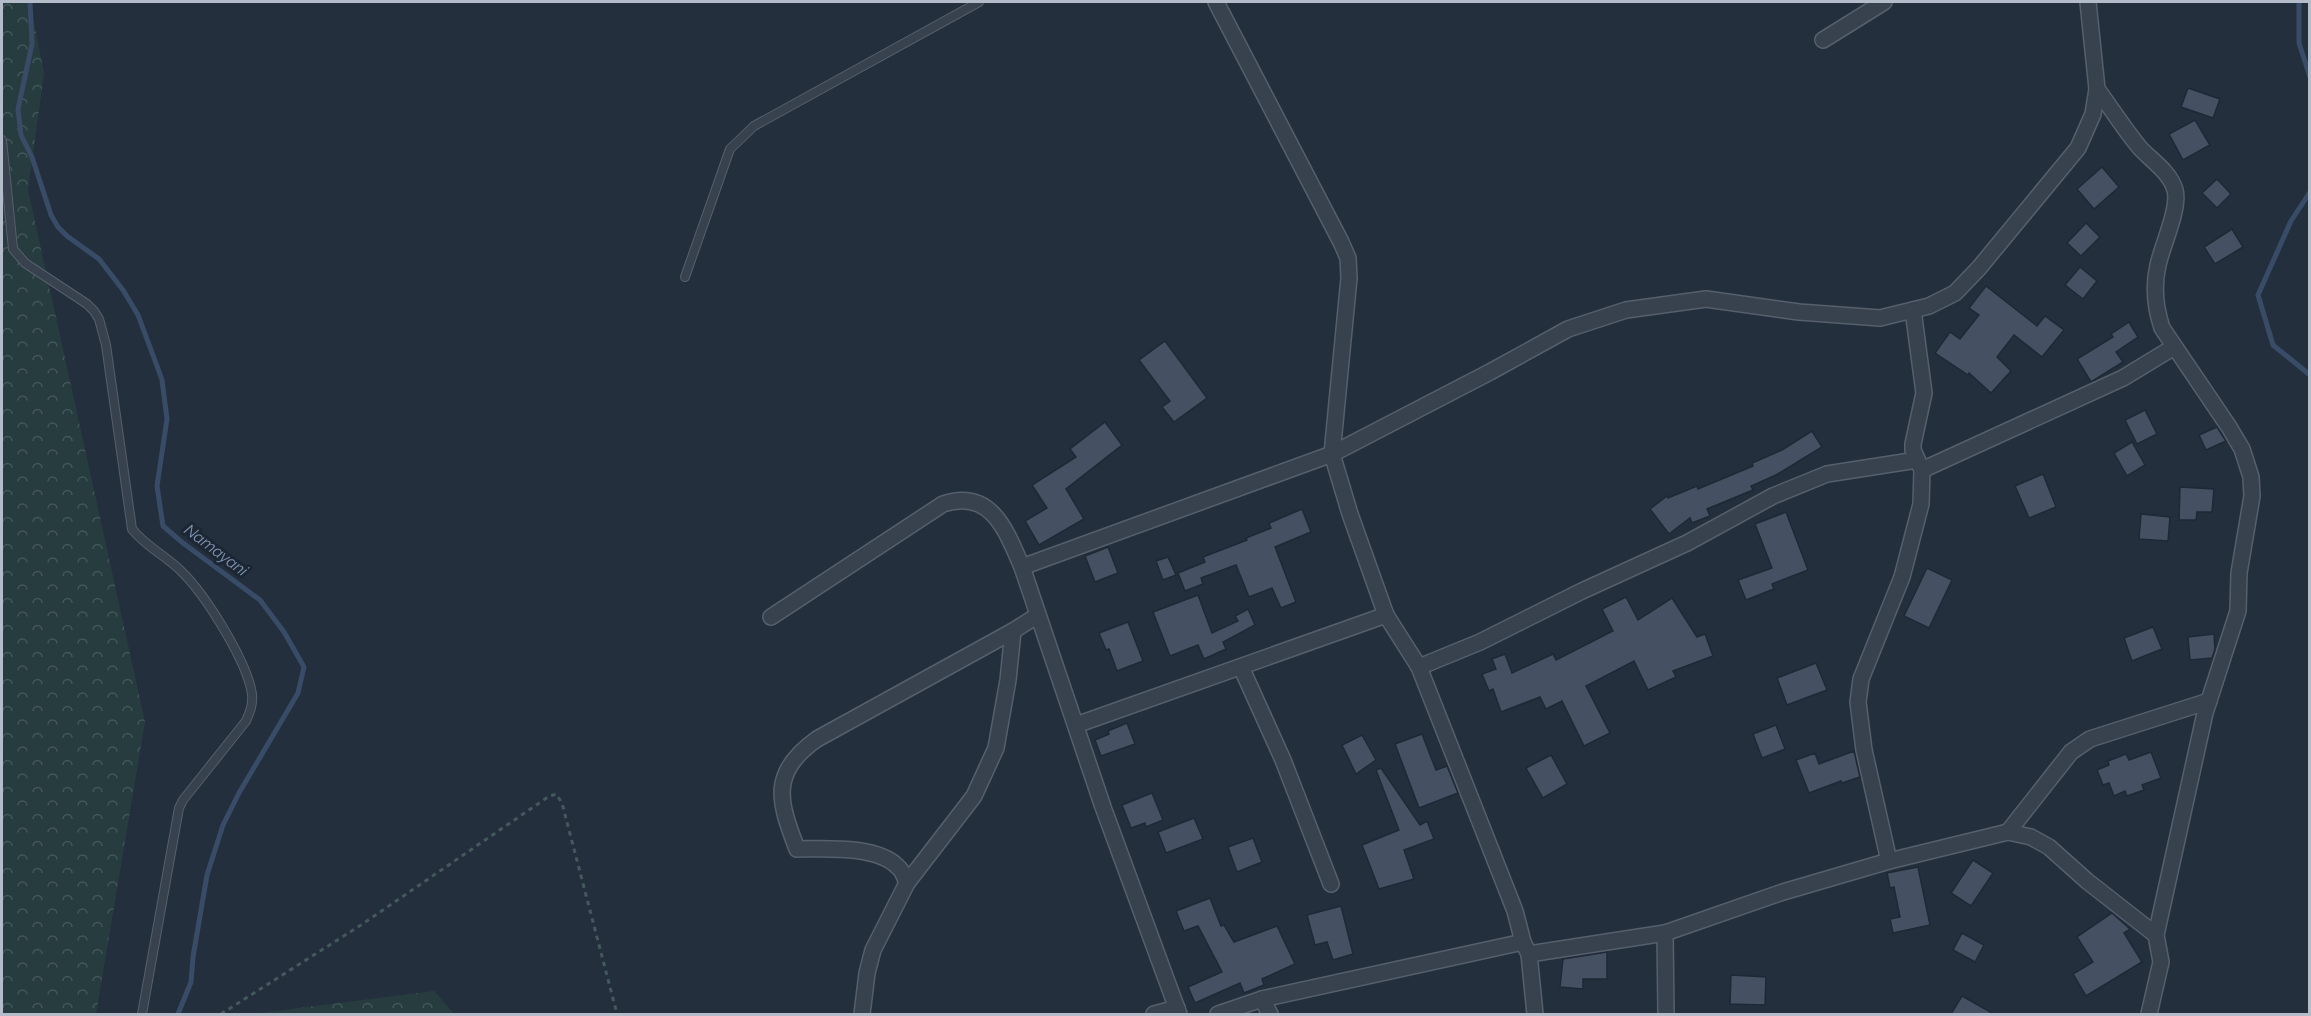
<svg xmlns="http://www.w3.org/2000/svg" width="2311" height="1016" font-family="Raleway,sans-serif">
<defs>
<pattern id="forest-crowns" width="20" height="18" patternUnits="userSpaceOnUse" patternTransform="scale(1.5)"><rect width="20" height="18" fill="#263c3f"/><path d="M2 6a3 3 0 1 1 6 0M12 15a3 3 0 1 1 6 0" fill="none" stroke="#435659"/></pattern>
</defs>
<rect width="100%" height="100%" fill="#242f3e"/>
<g fill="url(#forest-crowns)">
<polygon points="2,2 30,2 44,73 28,190 145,722 96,1014 2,1014"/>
<polygon points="434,991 454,1014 252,1014"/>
</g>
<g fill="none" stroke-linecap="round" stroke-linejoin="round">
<g stroke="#394c67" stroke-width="5">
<polyline points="30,2 32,44 18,109 21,135 32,157 51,215 58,227 67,236 99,259 123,290 138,315 157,366 162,380 167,419 157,486 163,526 183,543 260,600 284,632 304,667 298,693 239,793 223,825 207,875 193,957 191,982 178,1014"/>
<polyline points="2299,2 2299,43 2310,77"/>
<polyline points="2310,192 2291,221 2258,295 2273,345 2310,375"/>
</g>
</g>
<g fill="#455162" stroke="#1f2835" stroke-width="1.5">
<polygon points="2188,88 2220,99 2213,118 2181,107"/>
<polygon points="2195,120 2210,145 2183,160 2169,134"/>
<polygon points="2102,167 2119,187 2094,209 2077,189"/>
<polygon points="2217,179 2231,194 2217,208 2202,193"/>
<polygon points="2086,223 2100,237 2081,256 2067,243"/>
<polygon points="2232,229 2243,247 2215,264 2204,247"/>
<polygon points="2080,267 2097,281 2083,299 2065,285"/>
<polygon points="1986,286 2037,326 2045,316 2064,330 2042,357 2014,335 1997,357 2011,371 1991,393 1969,373 1968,375 1935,353 1950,332 1960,339 1979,315 1969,308"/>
<polygon points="2129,322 2138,337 2116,352 2123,362 2091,382 2077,359 2113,337 2111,334"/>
<polygon points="1165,341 1207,398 1174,422 1162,407 1170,401 1139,360"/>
<polygon points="2145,410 2157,434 2137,444 2125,420"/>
<polygon points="1105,422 1122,445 1066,489 1084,519 1039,545 1025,521 1047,508 1032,485 1076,457 1070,449"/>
<polygon points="2217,427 2226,441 2206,450 2199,435"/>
<polygon points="1812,431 1822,447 1776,475 1751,486 1753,490 1707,509 1710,516 1692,523 1690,518 1669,534 1650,509 1667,496 1668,498 1697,486 1698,489 1753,466 1752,463 1782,450"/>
<polygon points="2132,442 2145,465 2127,476 2114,453"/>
<polygon points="2043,474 2056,507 2029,518 2015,486"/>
<polygon points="2180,487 2214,489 2212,512 2197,512 2196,520 2179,520"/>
<polygon points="1302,509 1311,532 1275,547 1296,602 1281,608 1272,588 1249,597 1236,565 1201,578 1203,584 1185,591 1178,573 1205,562 1203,557 1247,540 1246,538 1271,528 1269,523"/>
<polygon points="1786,512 1808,570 1772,584 1774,589 1746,600 1738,580 1772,568 1755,524"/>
<polygon points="2141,514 2170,517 2168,541 2139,539"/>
<polygon points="1108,547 1118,573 1095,582 1085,556"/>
<polygon points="1168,557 1176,575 1163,580 1156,561"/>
<polygon points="1927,568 1952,580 1929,628 1904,616"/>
<polygon points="1198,595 1212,633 1238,621 1235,616 1248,609 1255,625 1223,642 1226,649 1204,659 1198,645 1170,656 1153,612"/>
<polygon points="1626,597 1638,620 1672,598 1697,637 1705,634 1713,656 1673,671 1676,677 1648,690 1634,661 1586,686 1610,733 1584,746 1562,701 1546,709 1540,697 1501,712 1493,689 1489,691 1482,674 1496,669 1492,659 1505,654 1512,673 1553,654 1556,660 1613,631 1602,609"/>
<polygon points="1128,622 1143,661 1117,671 1109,649 1106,650 1099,633"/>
<polygon points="2153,627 2162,649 2132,661 2124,638"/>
<polygon points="2214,634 2215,649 2212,658 2190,660 2188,637"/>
<polygon points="1816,663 1827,690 1787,705 1777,678"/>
<polygon points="1127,723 1135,744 1101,756 1095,740 1109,734 1108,731"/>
<polygon points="1776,725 1785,749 1762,758 1753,734"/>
<polygon points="1422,734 1436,770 1447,766 1458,793 1419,808 1395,744"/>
<polygon points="1362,735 1376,760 1356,774 1342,745"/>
<polygon points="1854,751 1860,777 1842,783 1841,781 1809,793 1796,760 1815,753 1819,764"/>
<polygon points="2151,752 2161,778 2142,785 2144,790 2127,796 2125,791 2114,796 2109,783 2103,785 2097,770 2109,765 2108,761 2126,754 2129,760"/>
<polygon points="1551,755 1567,784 1543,798 1526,768"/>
<polygon points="1381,768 1420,825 1427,821 1434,839 1404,850 1414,879 1379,889 1362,845 1399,830 1376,770"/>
<polygon points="1152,793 1163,820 1146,827 1145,823 1131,828 1122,805"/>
<polygon points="1194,818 1203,839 1166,853 1158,832"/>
<polygon points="1253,838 1262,862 1237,872 1228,847"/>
<polygon points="1973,860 1993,873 1971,906 1951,893"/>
<polygon points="1918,867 1930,925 1893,933 1890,919 1900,917 1894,887 1890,888 1887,873"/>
<polygon points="1210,898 1221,926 1224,925 1234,942 1277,926 1295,964 1262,979 1264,985 1244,993 1240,983 1195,1003 1188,987 1222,972 1198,926 1184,931 1176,911"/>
<polygon points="1341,906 1353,954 1333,960 1327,942 1315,945 1307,915"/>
<polygon points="2112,913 2130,929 2124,933 2142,962 2086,996 2073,974 2093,962 2077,937"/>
<polygon points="1962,933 1984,945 1975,962 1953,950"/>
<polygon points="1607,952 1607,979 1583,979 1583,989 1560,987 1563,959"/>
<polygon points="1731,975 1766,977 1765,1005 1730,1004"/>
<polygon points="1962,996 1994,1014 1951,1014"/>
</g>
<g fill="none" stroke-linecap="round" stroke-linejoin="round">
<g stroke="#565f6c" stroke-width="10">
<g id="service">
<path d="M 2,140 L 13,249 L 25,263 L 87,304 L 94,311 L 99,319 L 106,345 L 132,529 C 144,545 166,556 181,571 C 205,594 247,661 252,694 C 253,705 250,712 246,721 L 183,800 L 179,808 L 142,1014"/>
<polyline points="685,277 730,149 754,126 979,2"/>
</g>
</g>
<g stroke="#565f6c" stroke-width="18">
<g id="minor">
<polyline points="1216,2 1341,242 1348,258 1349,278 1332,454 1350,514 1386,615 1419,667 1515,911 1523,942 1529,954 1535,1014"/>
<polyline points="1823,40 1884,2"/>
<path d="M 2097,89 C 2111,108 2125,130 2140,148 C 2152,161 2170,172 2175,190 C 2180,208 2162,246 2158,265 C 2153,287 2155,307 2162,328 L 2229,427 L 2242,449 L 2251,477 L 2252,496 L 2239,573 L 2238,611 L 2205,713 L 2156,935"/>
<polyline points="1922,470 2123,378 2174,347"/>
<polyline points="1022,567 1332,454 1490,372 1568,329 1626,310 1706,299 1799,312 1880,318 1929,306 1955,293 1979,268 2078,148 2093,114 2097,89 2088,2"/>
<path d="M 771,617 L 943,504 C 991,488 1006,530 1022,567 L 1103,807 L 1179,1014"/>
<polyline points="1241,667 1283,760 1331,884"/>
<polyline points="1419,667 1480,642 1582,591 1687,543 1773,496 1827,474 1917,460"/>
<polyline points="1076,725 1386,615"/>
<polyline points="2008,832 2071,752 2090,739 2209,701"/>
<polyline points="1889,861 2008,832 2031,837 2049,847 2087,881 2156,935 2161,962 2149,1014"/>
<path d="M 907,883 C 905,878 903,871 898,867 C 877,845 825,849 797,849 C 779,802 769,773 817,739 L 1013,631 L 1038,615"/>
<polyline points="1665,933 1666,1014"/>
<polyline points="1529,954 1665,933 1783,892 1889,861 1864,750 1858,702 1861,679 1902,577 1921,504 1922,470 1913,450 1913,444 1924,393 1913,310"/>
<polyline points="1262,999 1270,1014"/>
<polyline points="862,1014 867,973 873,950 907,883 974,796 996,748 1008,680 1013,631"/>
<polyline points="1154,1014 1177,1008"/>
<polyline points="1218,1014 1262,999 1523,942"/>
</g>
</g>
<polyline stroke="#44595c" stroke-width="3" stroke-dasharray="4.5 4.5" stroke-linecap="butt" points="221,1014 361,925 548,797 556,794 562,803 617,1014"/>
<use href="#service" stroke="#38414e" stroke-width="8"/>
<use href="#minor" stroke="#38414e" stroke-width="15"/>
</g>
<g text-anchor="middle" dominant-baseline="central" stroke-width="6" stroke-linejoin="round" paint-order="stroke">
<g font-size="16" font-style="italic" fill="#7c92b1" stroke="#1d2633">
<text transform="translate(216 550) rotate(37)">Namayani</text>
</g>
</g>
<rect width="2311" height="1016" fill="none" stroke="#b4bcc9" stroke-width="6"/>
</svg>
